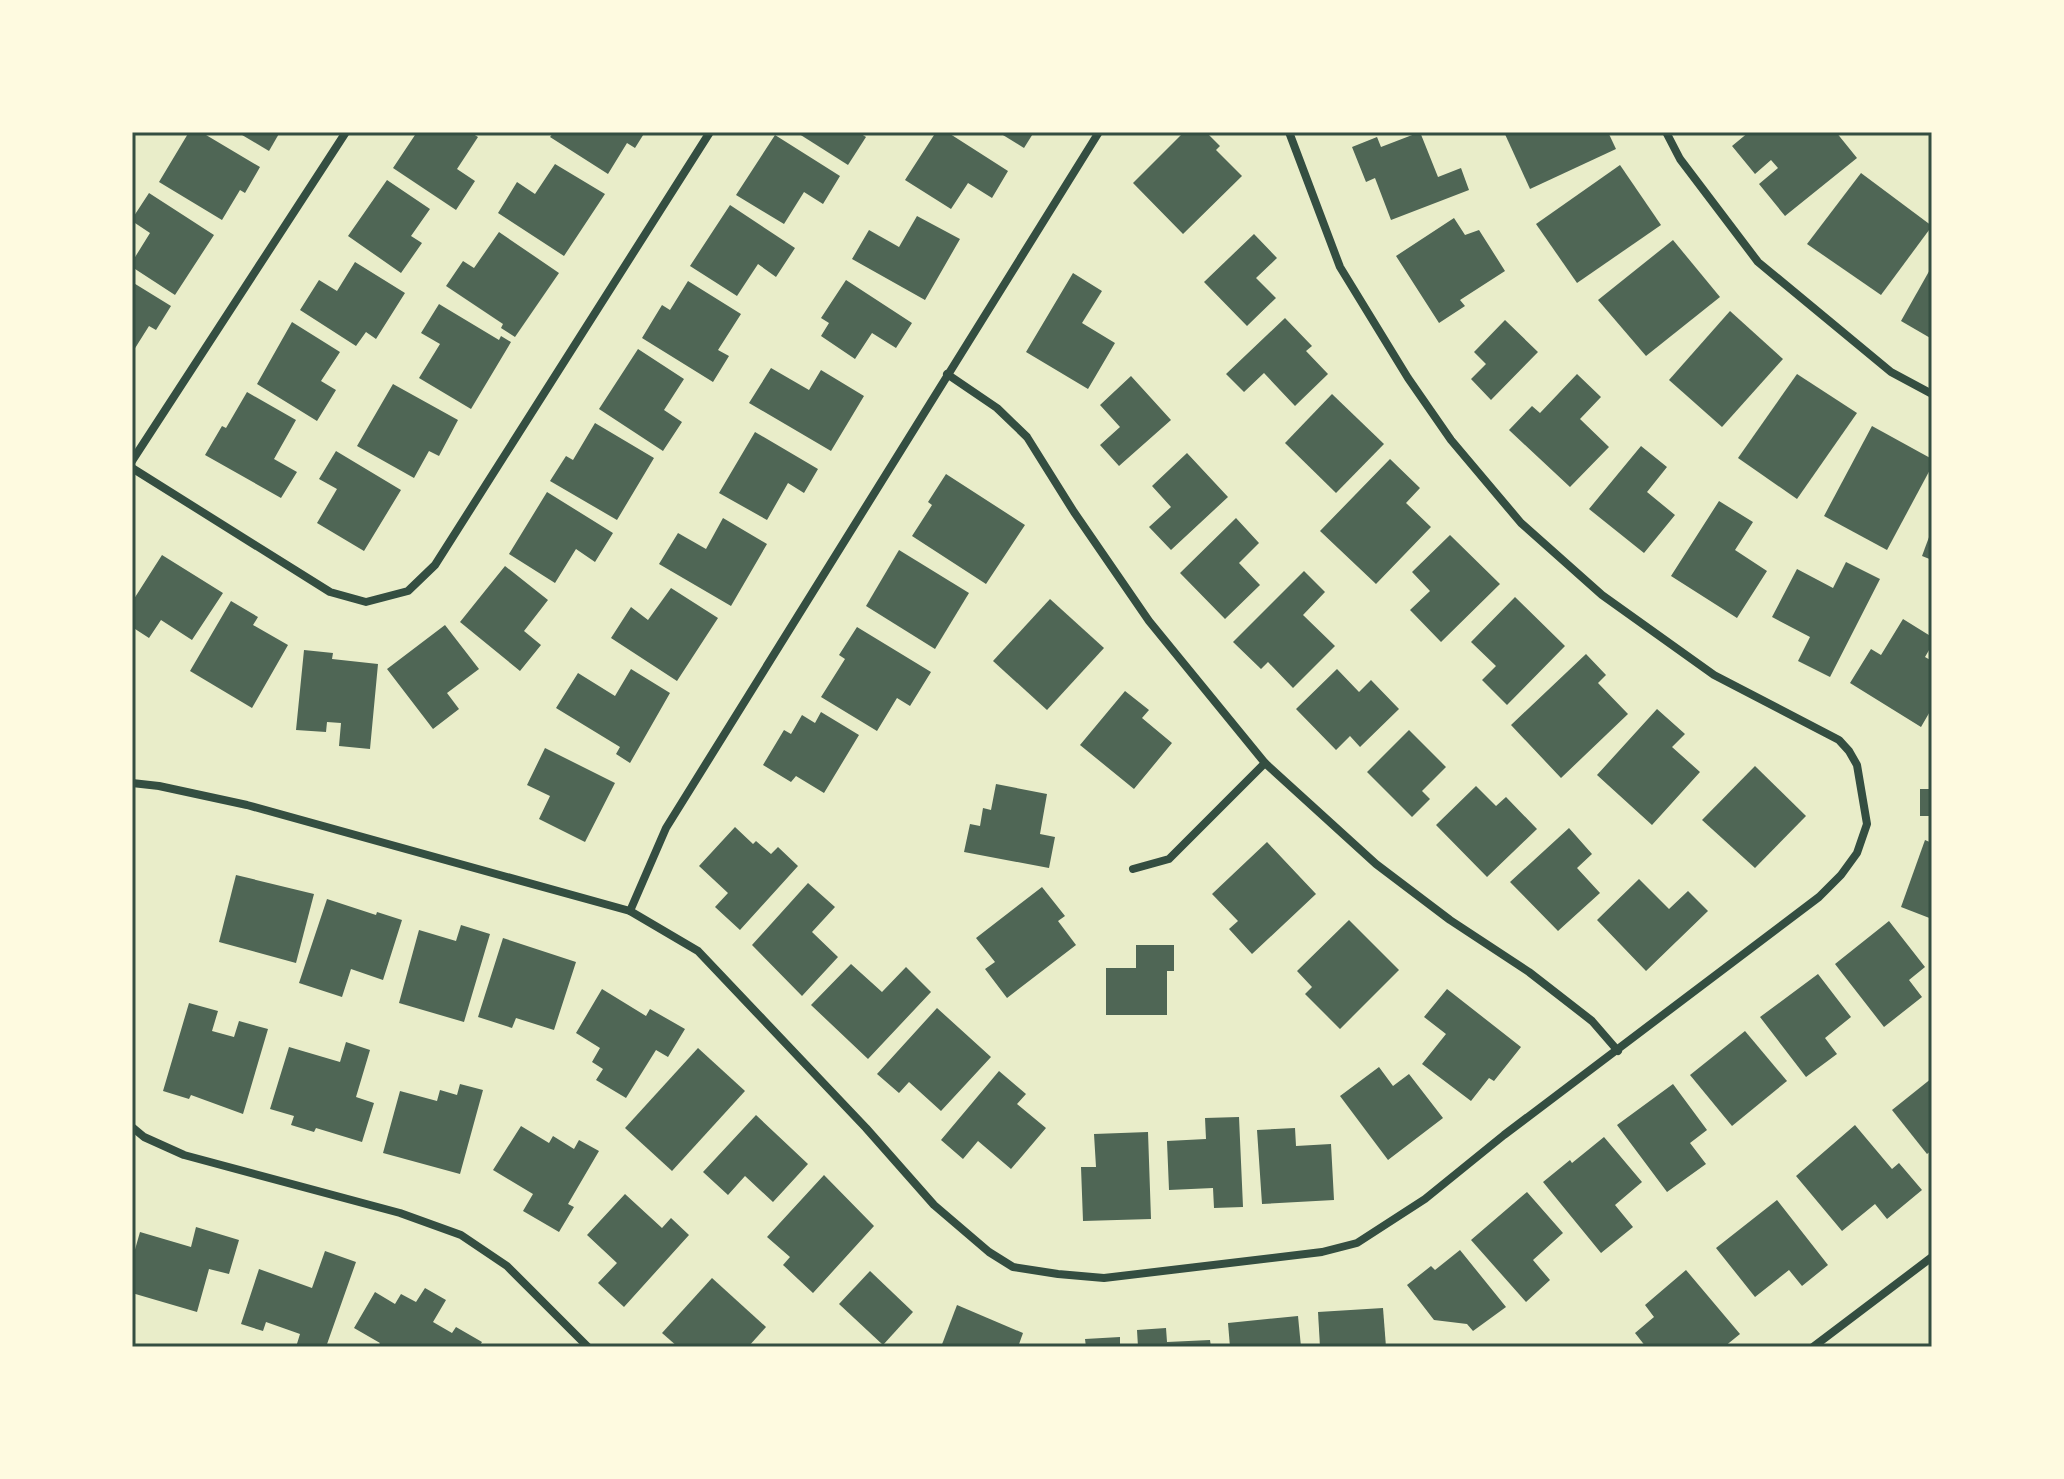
<svg xmlns="http://www.w3.org/2000/svg" width="2064" height="1479" font-family="Manrope,sans-serif">
<rect width="100%" height="100%" fill="#e9edc9"/>
<g fill="#4f6655">
<polygon points="189,132 201,132 260,167 245,193 240,190 222,220 159,182"/>
<polygon points="237,132 280,132 269,151"/>
<polygon points="417,132 470,132 478,137 457,169 475,181 456,210 393,168"/>
<polygon points="554,132 645,132 635,148 627,143 608,174 550,137"/>
<polygon points="796,132 858,132 866,137 848,165"/>
<polygon points="936,132 947,132 1008,171 992,198 968,183 951,209 905,180"/>
<polygon points="998,132 1034,132 1024,148"/>
<polygon points="1184,132 1206,132 1220,146 1216,150 1242,176 1183,234 1133,183"/>
<polygon points="1420,132 1438,177 1461,168 1469,190 1391,220 1375,178 1366,182 1352,147 1377,137 1381,147"/>
<polygon points="1504,132 1608,132 1616,149 1530,189"/>
<polygon points="1749,132 1836,132 1857,158 1785,216 1759,184 1778,168 1771,160 1755,174 1732,146"/>
<polygon points="775,135 840,176 823,204 804,192 784,224 736,195"/>
<polygon points="555,164 605,194 564,256 498,213 517,182 535,194"/>
<polygon points="1620,165 1661,225 1577,283 1536,224"/>
<polygon points="1861,173 1932,226 1881,295 1807,244"/>
<polygon points="387,180 430,209 411,236 422,243 401,273 348,236"/>
<polygon points="149,193 214,235 175,295 132,267 132,262 150,233 132,221 132,219"/>
<polygon points="730,205 795,248 776,277 758,264 737,296 690,266"/>
<polygon points="917,216 960,239 925,300 852,259 869,230 899,247"/>
<polygon points="1454,218 1465,235 1479,230 1505,271 1460,300 1465,306 1439,323 1396,256"/>
<polygon points="499,232 559,273 515,337 501,328 503,324 446,286 463,261 474,268"/>
<polygon points="1254,234 1277,258 1256,278 1276,298 1247,326 1204,282"/>
<polygon points="1673,240 1720,297 1646,356 1598,300"/>
<polygon points="355,262 405,293 376,339 366,332 356,346 300,310 319,280 337,291"/>
<polygon points="1932,266 1932,339 1901,321"/>
<polygon points="1073,273 1102,291 1082,323 1115,343 1088,389 1026,352"/>
<polygon points="846,280 912,323 896,348 872,333 855,359 821,336 829,323 821,318"/>
<polygon points="688,281 741,314 718,350 729,356 713,382 642,338 662,305 670,310"/>
<polygon points="132,282 171,306 156,330 149,326 132,353"/>
<polygon points="439,304 499,340 501,336 511,342 471,409 419,378 440,344 421,333"/>
<polygon points="1730,311 1783,359 1722,427 1669,380"/>
<polygon points="1285,318 1312,346 1306,351 1328,374 1295,406 1264,373 1244,392 1226,374"/>
<polygon points="1505,320 1538,352 1491,400 1471,379 1486,364 1474,352"/>
<polygon points="292,322 340,352 321,381 336,390 317,421 257,384"/>
<polygon points="638,349 684,379 664,410 682,422 663,451 599,409"/>
<polygon points="771,368 809,390 821,370 864,396 831,451 749,403"/>
<polygon points="1577,374 1601,397 1580,419 1609,447 1570,487 1509,430 1532,406 1540,413"/>
<polygon points="1797,374 1857,413 1797,499 1738,458"/>
<polygon points="1131,376 1171,420 1119,466 1100,445 1120,427 1100,405"/>
<polygon points="393,384 458,420 439,456 429,451 414,478 357,446"/>
<polygon points="247,392 296,420 274,459 297,472 281,498 205,455 222,426 226,428"/>
<polygon points="1332,394 1384,444 1336,493 1285,443"/>
<polygon points="595,423 654,458 617,520 550,481 566,456 573,460"/>
<polygon points="1872,426 1932,459 1932,466 1887,550 1824,516"/>
<polygon points="755,432 818,469 804,493 788,483 767,520 719,493"/>
<polygon points="1641,446 1667,467 1647,492 1675,515 1644,553 1589,509"/>
<polygon points="336,451 401,490 364,551 317,523 337,489 319,479"/>
<polygon points="1187,453 1228,497 1171,550 1149,527 1171,507 1152,486"/>
<polygon points="1390,459 1420,488 1406,503 1431,527 1376,584 1320,531"/>
<polygon points="946,474 1025,525 986,584 912,536 932,505 928,502"/>
<polygon points="547,492 613,533 595,562 576,549 555,583 509,554"/>
<polygon points="1719,501 1753,522 1735,550 1767,571 1737,618 1671,576"/>
<polygon points="723,518 767,544 731,606 659,564 678,533 706,549"/>
<polygon points="1236,518 1259,543 1239,563 1260,585 1225,619 1180,573"/>
<polygon points="1932,529 1932,560 1922,556"/>
<polygon points="1450,535 1500,584 1441,642 1410,610 1430,591 1412,572"/>
<polygon points="899,550 969,593 935,649 866,606"/>
<polygon points="162,555 223,593 192,640 161,620 149,638 132,627 132,602"/>
<polygon points="1846,562 1880,579 1830,677 1798,661 1810,637 1772,617 1797,569 1833,588"/>
<polygon points="505,566 548,600 524,631 541,645 520,671 460,622"/>
<polygon points="1304,571 1325,592 1303,615 1335,646 1293,688 1268,662 1261,669 1233,642"/>
<polygon points="671,588 718,618 677,681 611,638 631,607 648,620"/>
<polygon points="1515,597 1565,646 1507,705 1482,680 1496,666 1471,642"/>
<polygon points="1050,599 1104,648 1047,710 993,661"/>
<polygon points="231,601 258,617 253,625 288,645 252,708 190,671"/>
<polygon points="1903,619 1932,637 1932,645 1925,657 1932,661 1932,708 1921,727 1850,683 1871,649 1881,655"/>
<polygon points="445,625 479,669 447,693 459,709 433,729 387,669"/>
<polygon points="857,627 931,672 910,706 897,698 877,731 821,697 845,659 839,655"/>
<polygon points="304,650 333,653 332,659 378,664 370,749 339,746 341,723 327,722 326,732 296,730"/>
<polygon points="1586,654 1606,675 1598,683 1628,714 1561,778 1511,725"/>
<polygon points="631,669 670,693 630,763 616,754 620,747 556,708 578,673 615,696"/>
<polygon points="1337,669 1359,692 1371,680 1399,709 1360,747 1350,736 1336,750 1296,709"/>
<polygon points="1125,691 1149,710 1142,718 1172,743 1134,789 1080,745"/>
<polygon points="1657,709 1685,734 1672,747 1700,772 1652,825 1597,775"/>
<polygon points="821,712 859,735 824,793 796,776 791,782 763,765 784,730 791,734 802,715 815,723"/>
<polygon points="1409,730 1446,767 1422,791 1430,799 1412,817 1367,772"/>
<polygon points="545,748 615,783 585,842 539,819 550,796 527,785"/>
<polygon points="1755,766 1806,816 1755,868 1702,820"/>
<polygon points="996,784 1047,794 1040,834 1055,837 1049,868 964,852 970,824 980,826 983,808 991,810"/>
<polygon points="1476,786 1496,806 1506,797 1537,829 1487,877 1436,825"/>
<rect x="1920" y="789" width="12" height="27"/>
<polygon points="735,827 753,844 756,841 771,854 778,847 798,866 740,930 715,907 728,893 699,866"/>
<polygon points="1569,828 1592,854 1577,868 1600,893 1558,931 1510,882"/>
<polygon points="1925,840 1932,843 1932,919 1901,907"/>
<polygon points="1267,842 1316,894 1252,954 1229,929 1238,921 1212,894"/>
<polygon points="236,875 314,894 296,963 219,942"/>
<polygon points="1639,879 1669,909 1688,891 1708,911 1646,971 1597,920"/>
<polygon points="808,883 835,907 812,932 838,957 802,996 752,945"/>
<polygon points="1042,887 1065,916 1058,921 1076,945 1007,998 985,969 995,962 976,938"/>
<polygon points="327,899 376,915 377,912 402,920 383,980 351,969 342,997 299,983"/>
<polygon points="1349,920 1399,970 1340,1029 1305,994 1312,987 1297,971"/>
<polygon points="1889,921 1925,967 1909,980 1922,997 1884,1027 1835,964"/>
<polygon points="461,925 490,934 464,1022 399,1003 419,930 456,941"/>
<polygon points="503,938 576,962 554,1030 516,1018 512,1028 478,1017"/>
<polygon points="1136,945 1174,945 1174,971 1167,971 1167,1015 1106,1015 1106,968 1136,968"/>
<polygon points="851,964 882,992 906,967 931,992 868,1059 811,1005"/>
<polygon points="1818,974 1851,1017 1825,1038 1837,1054 1806,1077 1760,1017"/>
<polygon points="602,989 646,1016 650,1009 685,1029 668,1057 656,1050 626,1098 596,1080 603,1069 592,1062 600,1048 576,1033"/>
<polygon points="1447,989 1521,1047 1494,1081 1489,1078 1471,1101 1422,1064 1446,1034 1424,1017"/>
<polygon points="189,1003 218,1011 212,1031 234,1037 239,1021 268,1029 243,1114 191,1095 189,1099 163,1091"/>
<polygon points="937,1008 991,1057 941,1111 909,1082 899,1093 877,1074"/>
<polygon points="1745,1031 1787,1081 1732,1126 1690,1075"/>
<polygon points="346,1042 370,1050 356,1097 374,1103 362,1142 316,1128 314,1132 291,1125 294,1116 270,1109 289,1047 340,1062"/>
<polygon points="698,1048 745,1091 672,1171 625,1128"/>
<polygon points="1379,1067 1393,1086 1409,1074 1443,1118 1388,1160 1340,1096"/>
<polygon points="999,1071 1026,1094 1017,1104 1046,1128 1011,1169 978,1141 963,1159 941,1140"/>
<polygon points="1932,1078 1932,1150 1927,1154 1892,1110"/>
<polygon points="460,1084 483,1090 460,1174 383,1153 400,1091 437,1101 440,1090 457,1095"/>
<polygon points="1673,1084 1707,1130 1690,1143 1706,1164 1667,1192 1617,1125"/>
<polygon points="756,1115 808,1164 773,1202 745,1176 728,1195 703,1172"/>
<polygon points="1239,1117 1243,1207 1214,1208 1213,1188 1169,1190 1167,1141 1206,1139 1205,1118"/>
<polygon points="1855,1125 1892,1169 1899,1163 1922,1190 1887,1219 1875,1204 1842,1231 1796,1176"/>
<polygon points="521,1126 549,1143 553,1136 574,1149 579,1140 599,1151 568,1204 574,1207 559,1232 523,1211 533,1194 493,1170"/>
<polygon points="1295,1128 1296,1146 1331,1144 1334,1200 1262,1204 1257,1130"/>
<polygon points="1148,1132 1151,1219 1083,1221 1081,1167 1096,1167 1094,1134"/>
<polygon points="1604,1137 1642,1182 1615,1205 1633,1227 1601,1253 1543,1182 1570,1160 1572,1163"/>
<polygon points="824,1175 874,1226 813,1293 783,1265 790,1257 767,1237"/>
<polygon points="1527,1192 1563,1233 1533,1260 1550,1280 1526,1302 1471,1240"/>
<polygon points="625,1194 662,1228 671,1218 689,1235 624,1307 598,1283 617,1263 587,1235"/>
<polygon points="1777,1200 1828,1265 1802,1286 1789,1270 1755,1297 1716,1248"/>
<polygon points="196,1227 239,1240 229,1274 209,1269 197,1312 132,1293 132,1253 134,1253 140,1232 191,1247"/>
<polygon points="1460,1250 1506,1307 1473,1331 1467,1324 1434,1320 1407,1285 1431,1266 1435,1270"/>
<polygon points="325,1251 356,1262 326,1347 296,1347 300,1334 266,1322 263,1331 241,1324 259,1269 312,1288"/>
<polygon points="1686,1270 1740,1334 1724,1347 1646,1347 1635,1333 1654,1317 1645,1305"/>
<polygon points="870,1271 913,1312 883,1345 839,1304"/>
<polygon points="712,1278 766,1327 748,1347 678,1347 662,1333"/>
<polygon points="425,1288 446,1300 433,1322 452,1333 456,1327 482,1342 479,1347 377,1347 380,1343 354,1328 375,1292 395,1304 401,1294 416,1302"/>
<polygon points="957,1305 1023,1333 1018,1347 941,1347"/>
<polygon points="1383,1308 1386,1347 1320,1347 1318,1312"/>
<polygon points="1298,1316 1301,1347 1230,1347 1228,1323"/>
<polygon points="1166,1328 1167,1342 1210,1340 1211,1347 1138,1347 1137,1330"/>
<polygon points="1120,1337 1120,1347 1086,1347 1085,1339"/>
</g>
<g fill="none" stroke-linecap="round" stroke-linejoin="round">
<g stroke="#344e41" stroke-width="8">
<polyline points="1666,132 1680,159 1758,262 1891,372 1932,394"/>
<polyline points="947,374 997,408 1027,437 1074,512 1149,621 1265,763 1376,864 1450,920 1529,972 1592,1021 1618,1051"/>
<polyline points="132,461 346,132"/>
<polyline points="132,468 330,592 366,602 408,591 435,565 710,132"/>
<polyline points="132,783 159,786 247,805 630,911 698,951 866,1128 934,1205 989,1252 1013,1267 1058,1274 1104,1278 1322,1252 1357,1243 1425,1199 1504,1135 1819,897 1841,875 1857,853 1867,824 1857,765 1849,751 1839,740 1714,675 1602,595 1521,523 1451,440 1408,378 1340,267 1289,132"/>
<polyline points="1133,869 1169,859 1265,763"/>
<polyline points="630,911 666,828 1099,132"/>
<polyline points="132,1127 144,1137 184,1155 400,1213 461,1235 507,1266 588,1347"/>
<polyline points="1813,1347 1932,1257"/>
</g>
</g>
<rect width="2064" height="1479" fill="none" stroke="#fefae0" stroke-width="268"/>
<rect x="134" y="134" width="1796" height="1211" fill="none" stroke="#344e41" stroke-width="3"/>
</svg>
